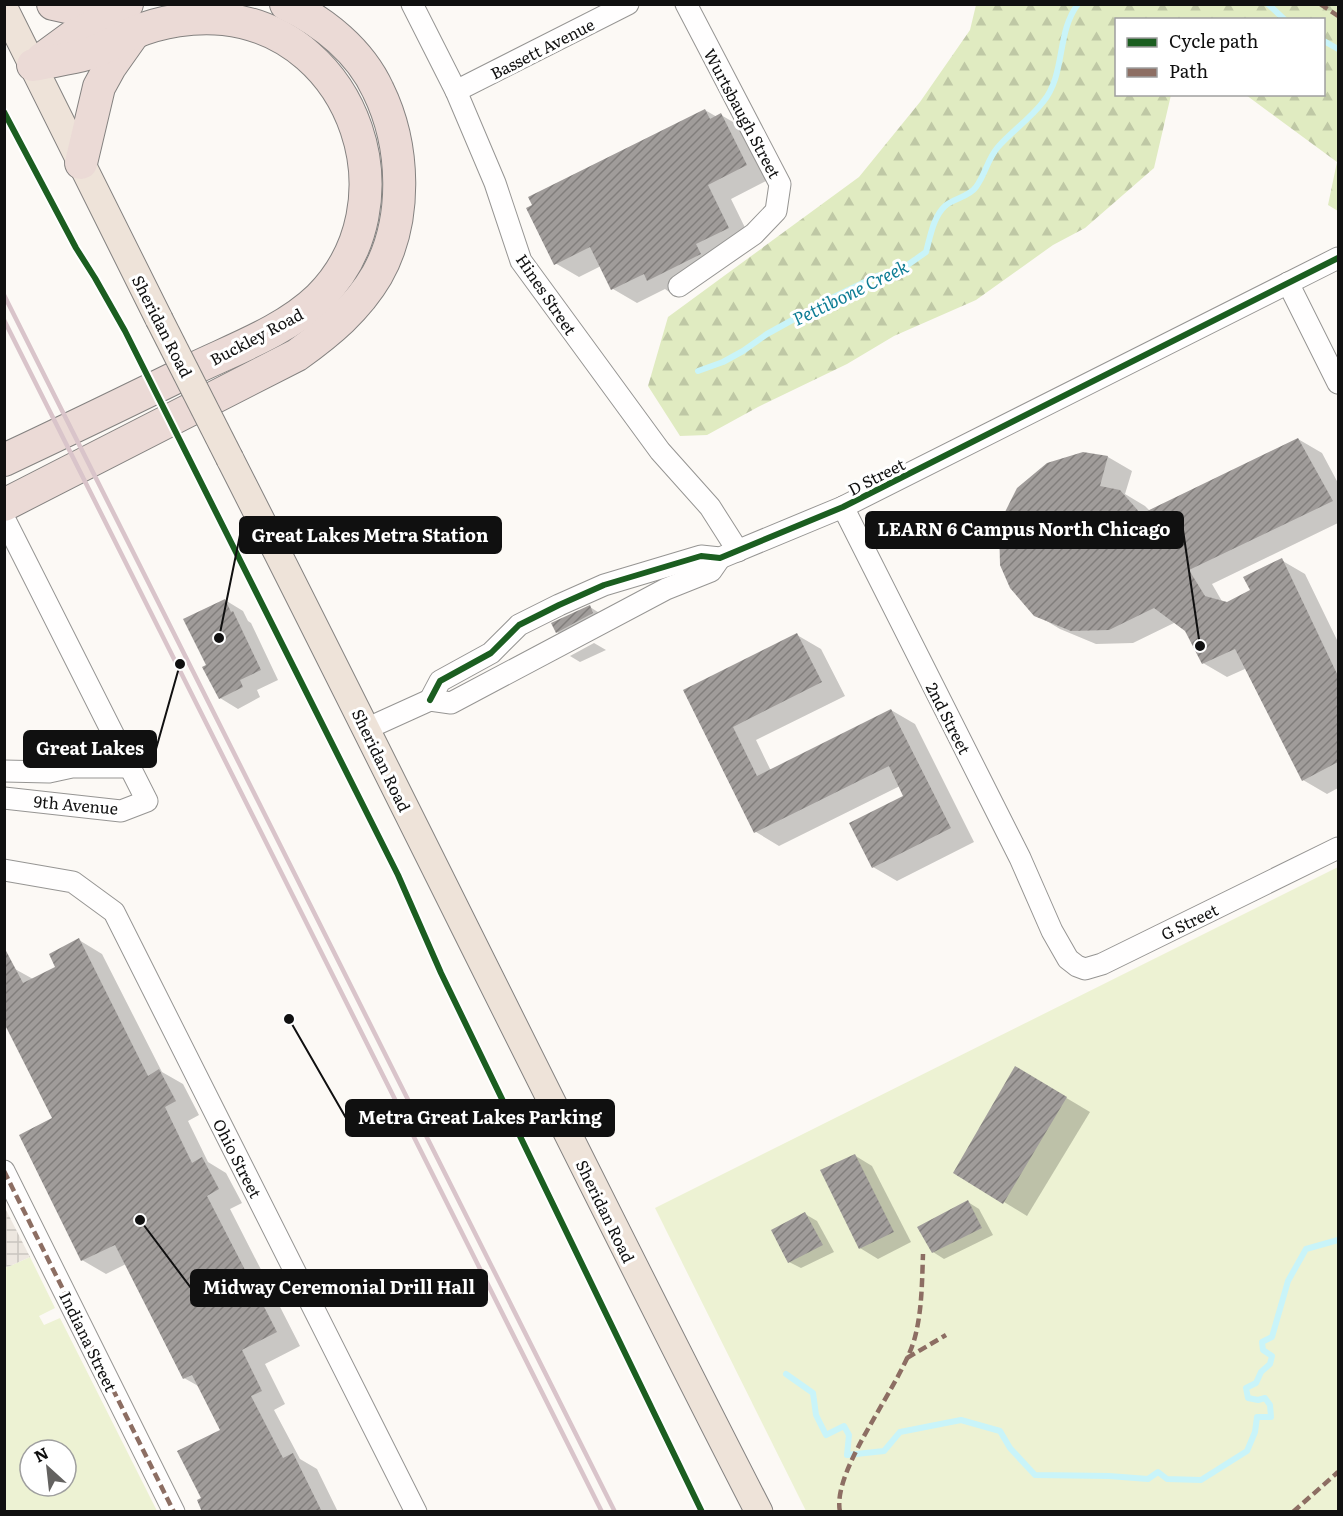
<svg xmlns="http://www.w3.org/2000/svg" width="1343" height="1516" font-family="Literata,serif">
<defs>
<pattern id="forest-firs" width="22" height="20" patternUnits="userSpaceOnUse" patternTransform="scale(1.5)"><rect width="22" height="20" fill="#e0ebc1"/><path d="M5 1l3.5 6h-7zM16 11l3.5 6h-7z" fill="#bfc8a5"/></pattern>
<pattern id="plaza-grid" width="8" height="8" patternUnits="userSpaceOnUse" patternTransform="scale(1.5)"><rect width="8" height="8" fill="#ede7e0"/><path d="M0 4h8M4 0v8" fill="none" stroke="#cac5bf"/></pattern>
<pattern id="building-hatch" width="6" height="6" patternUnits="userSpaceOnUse" patternTransform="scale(1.5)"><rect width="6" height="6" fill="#a09c9a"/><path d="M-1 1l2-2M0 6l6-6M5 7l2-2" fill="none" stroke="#817e7c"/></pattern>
</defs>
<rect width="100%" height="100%" fill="#fcf9f5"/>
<g fill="#edf2d3" fill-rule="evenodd">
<polygon points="1338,867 1338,1511 806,1511 655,1208"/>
<path d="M 30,1257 L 55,1308 L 39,1316 L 44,1325 L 60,1318 L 157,1511 L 5,1512 L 5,1267 L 10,1266 ZM 30,1450 L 66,1450 L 66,1486 L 30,1486 Z"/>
</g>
<polygon fill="url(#forest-firs)" points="976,5 1338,5 1338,211 1328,205 1337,162 1246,95 1324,94 1324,20 1116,20 1116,94 1171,95 1154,168 1085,228 1053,245 976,300 894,336 847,364 758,407 707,435 680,436 648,386 668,317 859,177 920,102 970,30"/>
<polygon fill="url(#plaza-grid)" points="4,1206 30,1257 10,1266 5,1267"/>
<g fill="#0003">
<polygon points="705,110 717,117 721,115 745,129 770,179 731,199 752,242 719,258 724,268 672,294 665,289 637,303 613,289 601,266 579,277 555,263"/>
<polygon points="1298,439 1322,453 1338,483 1338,523 1212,584 1223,603 1227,604 1252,591 1281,560 1305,574 1338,642 1338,788 1327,794 1303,780 1247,668 1227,677 1203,663 1186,630 1176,622 1133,643 1096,644 1060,629 1035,614 1083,454 1108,457 1132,471 1125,494 1145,506 1150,511"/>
<polygon points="225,600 243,611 248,621 251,623 278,680 257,690 260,697 238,709 220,698 208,666"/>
<polygon points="590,607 601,614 568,639 557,632"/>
<polygon points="797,635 821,649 845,696 756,740 771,771 891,710 915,724 974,842 897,881 873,867 906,796 900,786 779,846 756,832 685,691"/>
<polygon points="594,643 606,650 580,662 570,656"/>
<polygon points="79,940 102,954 162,1072 183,1084 199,1115 188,1121 208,1162 226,1173 242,1203 230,1209 300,1346 265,1364 285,1404 274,1410 300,1459 317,1469 338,1512 204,1512 203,1498 222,1431 200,1387 184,1378 126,1264 106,1274 82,1260 54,1119 15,969 33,979 57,967"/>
<polygon points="1016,1068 1090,1112 1027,1216 1004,1202"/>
<polygon points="854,1155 872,1166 911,1242 878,1259 860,1248"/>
<polygon points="968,1202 979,1209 993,1235 944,1259 933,1252"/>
<polygon points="805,1214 817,1221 834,1252 801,1268 789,1262"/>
</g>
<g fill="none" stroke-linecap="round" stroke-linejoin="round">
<g stroke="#c9f4f9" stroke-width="6">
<polyline points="1268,4 1285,20"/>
<polyline points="1324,41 1338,49"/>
<path d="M 698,371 L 723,362 L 743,351 L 767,334 L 834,297 L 877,276 L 899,271 L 926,252 C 930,238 933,217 945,206 C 954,198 969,197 976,187 C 985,175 988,158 998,147 C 1012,131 1030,119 1043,102 C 1066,74 1056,33 1078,4"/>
<polyline points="786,1374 813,1393 816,1415 826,1435 844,1426 849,1435 847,1455 884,1451 900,1432 961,1420 1000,1431 1010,1448 1035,1475 1109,1476 1148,1479 1158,1472 1167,1479 1201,1480 1247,1451 1255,1432 1257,1417 1271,1417 1270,1405 1265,1398 1258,1400 1248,1398 1246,1388 1256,1383 1261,1372 1270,1364 1272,1356 1263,1350 1262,1342 1272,1337 1288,1281 1306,1249 1338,1240"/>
</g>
</g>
<g fill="url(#building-hatch)">
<polygon points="705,109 710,119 721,113 747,165 708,185 729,228 696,244 701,254 647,281 644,274 611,290 590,247 554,265 526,208 532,205 528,197"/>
<polygon points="1298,438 1333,501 1189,570 1205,596 1227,602 1250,590 1243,577 1282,558 1338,676 1338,762 1302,781 1235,649 1202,664 1185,631 1154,608 1109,630 1071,631 1034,616 1010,588 1000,565 999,524 1017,488 1047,463 1083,452 1108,456 1100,486 1120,490 1141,514"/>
<polygon points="225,599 231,612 233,611 261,670 240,680 243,687 219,699 202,667 206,665 183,619"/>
<polygon points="590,605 593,613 556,633 551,623"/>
<polygon points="797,633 822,682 733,727 757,776 891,709 951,828 872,868 849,823 903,796 889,766 754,833 683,690"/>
<polygon points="79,938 148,1076 159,1069 176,1101 165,1107 192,1163 202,1157 219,1189 207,1196 277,1332 242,1350 262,1391 251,1396 283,1458 293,1453 322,1512 202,1512 197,1500 201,1498 177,1451 220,1430 192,1375 183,1379 115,1245 81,1261 19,1135 52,1118 4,1023 4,947 23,983 55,967 49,954"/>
<polygon points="1015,1066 1067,1097 1003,1204 953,1173"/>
<polygon points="855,1154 894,1232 859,1249 820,1170"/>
<polygon points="968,1200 982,1228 932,1253 917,1227"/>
<polygon points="805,1212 823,1245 788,1263 771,1230"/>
</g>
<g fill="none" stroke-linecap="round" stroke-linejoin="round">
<g stroke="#969593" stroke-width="23">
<g id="minor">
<polyline points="412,4 456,91 495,183 521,261 660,451 710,507 738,551"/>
<polyline points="456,91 628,4"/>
<polyline points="1288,283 1338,383"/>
<polyline points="679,286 754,234 776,211 780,184 686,4"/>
<polyline points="843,507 1020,858 1052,931 1068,959 1077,966 1085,969 1102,964 1338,848"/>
<polyline points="4,518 147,801 121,811 4,798"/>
<polyline points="430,700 440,681 491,653 519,625 559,605 604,585 701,556 720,558 843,507 1338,258"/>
<polyline points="366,729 430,700 451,703 666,589 711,571 720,558"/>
<polyline points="4,771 49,772 72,767 130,767"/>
<polyline points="4,870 73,882 114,912 416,1512"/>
<polyline points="4,1171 174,1512"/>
</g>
</g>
<g stroke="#848280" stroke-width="29">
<g id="major">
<polyline points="4,8 159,319"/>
<path d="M 230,459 C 408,809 579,1162 759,1512"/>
</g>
</g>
<g stroke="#848280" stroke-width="34">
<g id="highway">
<polyline points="53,4 71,8 105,4"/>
<polyline points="42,59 72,37 103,21 127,4"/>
<polyline points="81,163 99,87 110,67 134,33"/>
<path d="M 4,460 C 68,430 132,399 195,368 C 237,348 286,330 319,298 C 413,204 356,34 224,19 C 194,16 161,21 133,33 C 118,39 103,50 87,54 C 70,59 51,61 33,65"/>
<path d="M 4,505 L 297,355 C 329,332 357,309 377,275 C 408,220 405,145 378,90 C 360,51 324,22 286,4"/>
</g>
</g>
<use href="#minor" stroke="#fffefe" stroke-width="21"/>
<use href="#major" stroke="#eee3d9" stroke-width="27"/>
<use href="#highway" stroke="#ebdad6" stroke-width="32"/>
<g stroke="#d9c4ca" stroke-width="4.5">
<polyline points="4,295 615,1512"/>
<polyline points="4,320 602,1512"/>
</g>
<g stroke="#848280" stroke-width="29" stroke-linecap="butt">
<polyline id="major-bridge" points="159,319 230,459"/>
</g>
<use href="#major-bridge" stroke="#eee3d9" stroke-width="27"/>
<g stroke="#8d6e63" stroke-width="4.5" stroke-dasharray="9 4.5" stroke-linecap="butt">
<polyline points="1320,4 1338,16"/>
<polyline points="4,1171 174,1512"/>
<polyline points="907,1358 946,1335"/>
<path d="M 840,1512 C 831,1469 903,1384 915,1337 C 922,1310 922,1282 923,1254"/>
<polyline points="1293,1512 1338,1472"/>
</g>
<g stroke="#fff" stroke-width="10">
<g id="cycleway">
<polyline points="4,112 76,248 95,278 125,331 398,875 441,973 702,1512"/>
<polyline points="430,700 440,681 491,653 519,625 559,605 604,585 701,556 720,558 843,507 1338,258"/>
</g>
</g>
<use href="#cycleway" stroke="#1b5e20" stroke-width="6"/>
</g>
<g text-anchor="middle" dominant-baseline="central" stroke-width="6" stroke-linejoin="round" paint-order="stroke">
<g font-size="16" fill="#101010" stroke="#fff">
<text transform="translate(542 48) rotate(-27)">Bassett Avenue</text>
<text transform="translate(743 113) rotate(62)">Wurtsbaugh Street</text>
<text transform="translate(547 294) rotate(56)">Hines Street</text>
<text transform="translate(163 326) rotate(63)">Sheridan Road</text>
<text transform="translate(256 336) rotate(-28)">Buckley Road</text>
<text transform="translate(876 476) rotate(-27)">D Street</text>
<text transform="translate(949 718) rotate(63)">2nd Street</text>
<text transform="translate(382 760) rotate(64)">Sheridan Road</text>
<text transform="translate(76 804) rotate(5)">9th Avenue</text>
<text transform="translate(1189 921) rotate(-26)">G Street</text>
<text transform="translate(238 1158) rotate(63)">Ohio Street</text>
<text transform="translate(606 1211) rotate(64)">Sheridan Road</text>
<text transform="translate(89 1341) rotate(64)">Indiana Street</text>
</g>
<g font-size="18" font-style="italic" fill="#0e7d95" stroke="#fff">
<text transform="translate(850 292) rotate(-26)">Pettibone Creek</text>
</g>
</g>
<path fill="none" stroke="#101010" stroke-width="2" d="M1200 646L1183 530M219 638L240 535M180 664L156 749M289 1019L346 1118M140 1220L191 1288"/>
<g fill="#101010" stroke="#fff" stroke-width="2">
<circle cx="1200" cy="646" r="6"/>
<circle cx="219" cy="638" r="6"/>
<circle cx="180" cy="664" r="6"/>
<circle cx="289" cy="1019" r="6"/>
<circle cx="140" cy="1220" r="6"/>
</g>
<g fill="#101010" stroke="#101010" stroke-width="2">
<rect x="866" y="512" width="317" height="36" rx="6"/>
<rect x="240" y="517" width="261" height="36" rx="6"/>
<rect x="24" y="731" width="132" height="36" rx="6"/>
<rect x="346" y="1100" width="268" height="36" rx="6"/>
<rect x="191" y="1270" width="296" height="36" rx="6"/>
</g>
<g font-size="18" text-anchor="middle" font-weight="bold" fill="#fff">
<text x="1024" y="536">LEARN 6 Campus North Chicago</text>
<text x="370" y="542">Great Lakes Metra Station</text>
<text x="90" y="755">Great Lakes</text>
<text x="480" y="1124">Metra Great Lakes Parking</text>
<text x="339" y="1294">Midway Ceremonial Drill Hall</text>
</g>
<rect width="1343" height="1516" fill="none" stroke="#101010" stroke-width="12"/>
<rect x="1115" y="18" width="210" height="78" fill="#ffffff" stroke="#9f9f9f" stroke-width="1.5"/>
<rect x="1127" y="38" width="30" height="9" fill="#1b5e20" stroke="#9f9f9f" stroke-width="1.5"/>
<text x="1169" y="48" font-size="18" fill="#101010">Cycle path</text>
<rect x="1127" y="68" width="30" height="9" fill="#8d6e63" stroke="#9f9f9f" stroke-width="1.5"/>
<text x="1169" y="78" font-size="18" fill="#101010">Path</text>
<g transform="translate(48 1468) rotate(333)"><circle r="28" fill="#ffffff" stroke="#9f9f9f" stroke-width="1.5"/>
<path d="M0-4.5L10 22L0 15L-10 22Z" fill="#636260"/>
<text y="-9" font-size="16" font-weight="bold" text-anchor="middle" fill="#101010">N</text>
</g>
</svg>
